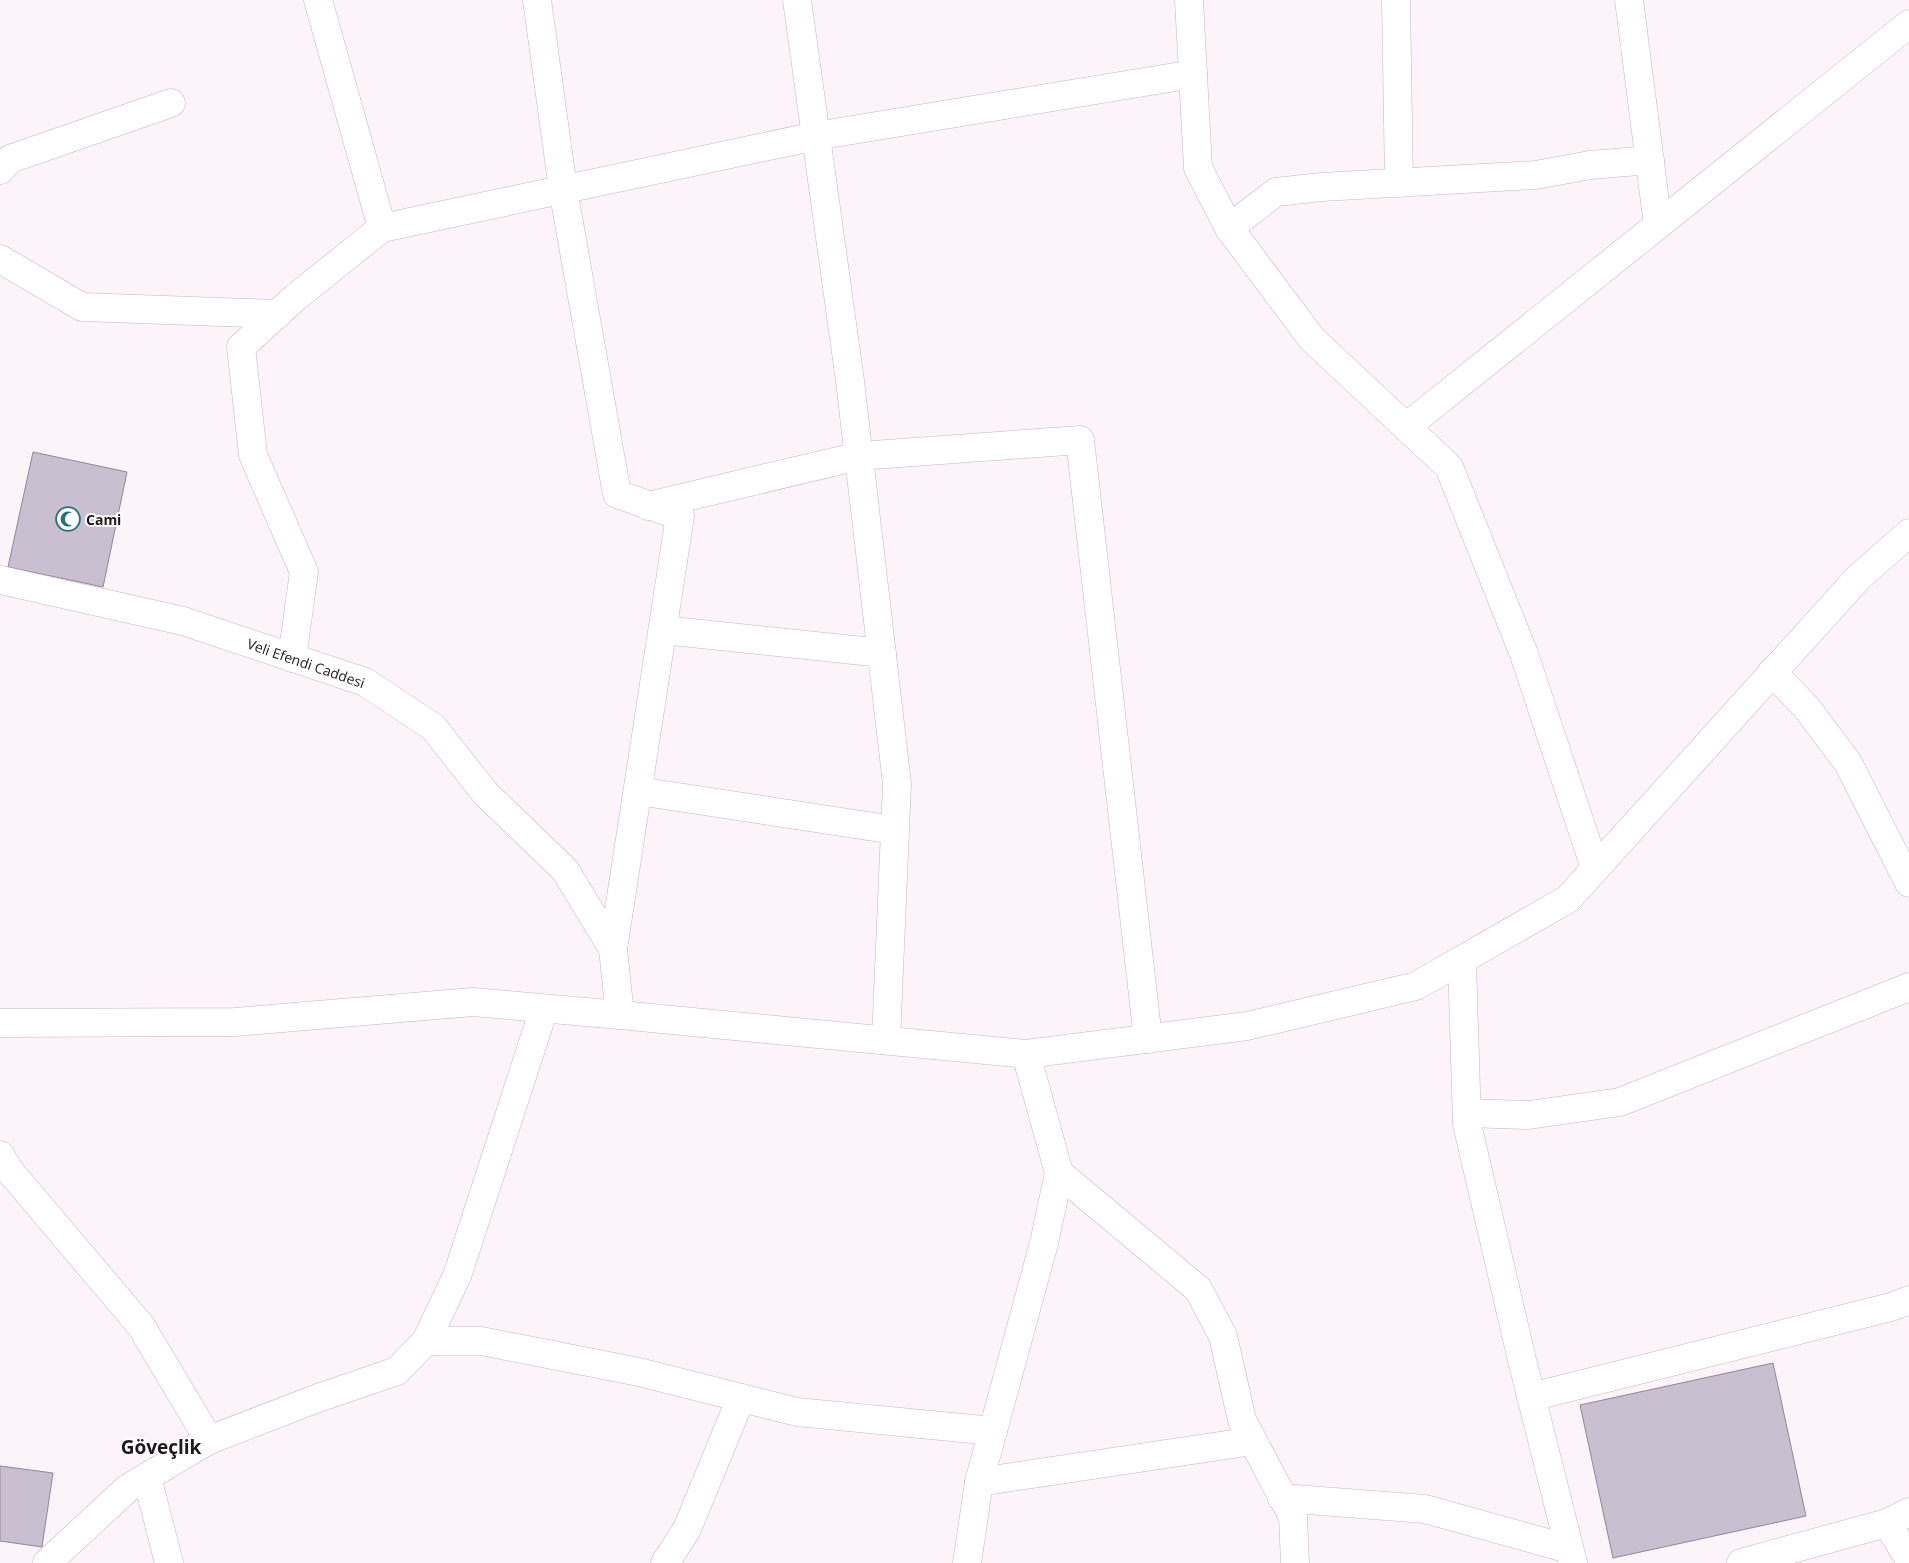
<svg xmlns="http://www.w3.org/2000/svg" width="1909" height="1563" font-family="'Open Sans',sans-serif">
<rect width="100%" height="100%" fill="#fdf4fa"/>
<g fill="#cabed1" stroke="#918698">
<polygon points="33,452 127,472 103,587 8,567"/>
<polygon points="1773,1363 1806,1516 1613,1558 1580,1405"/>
<polygon points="0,1466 53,1473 42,1547 0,1541"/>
</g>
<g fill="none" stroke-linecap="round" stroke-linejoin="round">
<g stroke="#c7b2bf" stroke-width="29">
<g id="minor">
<polyline points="318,0 382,228"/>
<polyline points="537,0 563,189 617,494 680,516 613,949"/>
<polyline points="797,0 850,381 897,784 886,1040"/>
<polyline points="1189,0 1198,168 1229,228 1312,339 1449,467 1524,654 1595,868"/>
<polyline points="1396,0 1399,183"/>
<polyline points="1629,0 1658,225"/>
<polyline points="0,170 10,159 171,103"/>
<polyline points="1229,228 1276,192 1322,187 1536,175 1590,165 1650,160"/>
<polyline points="0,259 82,307 278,314"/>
<polyline points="1406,427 1909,24"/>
<polyline points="648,506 859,456 1080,440 1148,1039"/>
<polyline points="663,630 882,653"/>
<polyline points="292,658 304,572 253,455 241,347 296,297 382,228 816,136 1193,74"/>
<polyline points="1772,672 1806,707 1848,763 1909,883"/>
<polyline points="638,791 894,830"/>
<polyline points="1462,961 1467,1124 1522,1360 1573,1563"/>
<polyline points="0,1023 235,1022 473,1002 620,1015"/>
<polyline points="1467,1113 1529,1115 1620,1102 1909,987"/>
<polyline points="0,1155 9,1170 141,1326 209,1440"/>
<polyline points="1059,1173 1198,1289 1223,1336 1242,1420 1293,1517 1295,1563"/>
<polyline points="426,1341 481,1341 639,1372 797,1412 993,1431"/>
<polyline points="1531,1397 1891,1307 1909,1300"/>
<polyline points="147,1477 169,1563"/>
<polyline points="979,1482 1253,1441"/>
<polyline points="1282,1498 1425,1509 1569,1549"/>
<polyline points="1887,1523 1909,1559"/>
<polyline points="47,1563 128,1488 209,1440 318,1398 397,1371 426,1341 457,1276 544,1009"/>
<polyline points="665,1563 687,1529 741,1398"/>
<polyline points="967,1563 979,1482 1044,1243 1059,1173 1026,1054"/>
<polyline points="1741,1563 1887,1523 1909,1512"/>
</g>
</g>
<g stroke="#c7b2bf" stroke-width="29">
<polyline id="tertiary" points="0,580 183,621 365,682 433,727 486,794 565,870 613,949 620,1015 1026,1054 1247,1026 1416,986 1568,899 1858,578 1909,533"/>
</g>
<use href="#minor" stroke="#fff" stroke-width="28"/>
<use href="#tertiary" stroke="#fff" stroke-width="28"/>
</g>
<defs>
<g id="mosque-ring" transform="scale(1.25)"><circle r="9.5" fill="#fff" stroke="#287279" stroke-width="1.5"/><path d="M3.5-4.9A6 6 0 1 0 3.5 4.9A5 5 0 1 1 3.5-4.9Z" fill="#287279"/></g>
</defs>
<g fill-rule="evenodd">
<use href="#mosque-ring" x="68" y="519"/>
</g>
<g text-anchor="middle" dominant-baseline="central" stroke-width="4" stroke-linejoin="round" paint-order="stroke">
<g font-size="14" font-weight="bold" fill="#1e171b" stroke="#fff" text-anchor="start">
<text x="86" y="519">Cami</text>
</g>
<g font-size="14" fill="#1e171b" stroke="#fff">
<text transform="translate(306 663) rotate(19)">Veli Efendi Caddesi</text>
</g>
<g font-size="19" font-weight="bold" fill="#1e171b" stroke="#fff">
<text x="161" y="1447">Göveçlik</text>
</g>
</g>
</svg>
